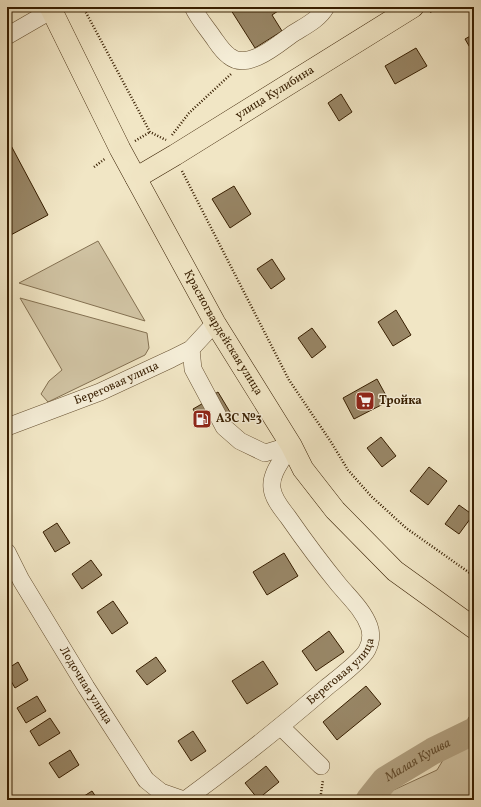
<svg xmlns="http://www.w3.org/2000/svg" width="481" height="807" font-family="Vollkorn,serif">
<rect width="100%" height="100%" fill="#f1e6c5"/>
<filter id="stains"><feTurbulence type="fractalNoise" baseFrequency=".005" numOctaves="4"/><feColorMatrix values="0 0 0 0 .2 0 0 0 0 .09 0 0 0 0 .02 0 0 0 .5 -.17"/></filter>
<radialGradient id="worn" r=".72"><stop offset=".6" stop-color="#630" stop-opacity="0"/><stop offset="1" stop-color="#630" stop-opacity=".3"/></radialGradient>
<g fill="#d1c4a4" stroke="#847152">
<polygon points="98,241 145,321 19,283"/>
<polygon points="20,298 147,333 149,348 145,355 48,402 41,394 49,381 62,370"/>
<polygon points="474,709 474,800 372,800 437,770"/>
</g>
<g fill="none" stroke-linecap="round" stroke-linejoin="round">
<path stroke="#b2a282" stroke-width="27" id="s1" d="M 369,800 L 385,780 L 433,751 L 474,731"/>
</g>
<g fill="#988666" stroke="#371e00">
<polygon points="229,7 284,7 272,15 282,31 255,48"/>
<polygon points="474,34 474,50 472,51 465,39"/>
<polygon points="416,48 427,66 395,84 385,66"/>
<polygon points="341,94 352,112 339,121 328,103"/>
<polygon points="7,138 48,215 7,237"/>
<polygon points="234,186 251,214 230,228 212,199"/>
<polygon points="272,259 285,279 271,289 257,269"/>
<polygon points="396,310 411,335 393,346 378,322"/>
<polygon points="312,328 326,347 312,358 298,338"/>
<polygon points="377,379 389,401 354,419 343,398"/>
<polygon points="218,392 230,412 216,420 214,416 201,423 193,409 207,401 206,399"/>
<polygon points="381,437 396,456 382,467 367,448"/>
<polygon points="429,467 447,481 428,505 410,491"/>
<polygon points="459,505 473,515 459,534 445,524"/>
<polygon points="57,523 70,543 55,552 43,532"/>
<polygon points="284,553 298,576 267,595 253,572"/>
<polygon points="91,560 102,575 82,589 72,574"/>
<polygon points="113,601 128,623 112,634 97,612"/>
<polygon points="329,631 344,652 316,671 302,651"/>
<polygon points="156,657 166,671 147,685 136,671"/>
<polygon points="263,661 278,684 247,704 232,681"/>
<polygon points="18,662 28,680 15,688 7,674 7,669"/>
<polygon points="366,686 381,704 337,740 323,722"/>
<polygon points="37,696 46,711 26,723 17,708"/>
<polygon points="50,718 60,733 39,746 30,731"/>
<polygon points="193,731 206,751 191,761 178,741"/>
<polygon points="70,750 79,765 59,778 49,763"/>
<polygon points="266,766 279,782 258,799 245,783"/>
<polygon points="92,791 98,800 78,800"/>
</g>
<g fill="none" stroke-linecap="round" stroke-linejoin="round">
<g stroke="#665031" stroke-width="18">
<g id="minor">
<path d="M 193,7 C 198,18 206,27 213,37 C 218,44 222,51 229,56 C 247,71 276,46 291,35 C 303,27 319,20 326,7"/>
<polyline points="7,36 52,10"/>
<polyline points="191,349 193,369 224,427 240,441 265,453 291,445"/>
<path id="s2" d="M 7,427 L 100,392 L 171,359 L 191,349 L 215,323"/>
<path id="s3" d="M 7,552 L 21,580 L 86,687 L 146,780 L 161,792 L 184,800"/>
<polyline points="281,727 321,766"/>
<path id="s4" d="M 185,800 C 234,764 281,727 327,687 C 338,678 361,661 367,650 C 371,642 372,634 369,626 C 363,610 350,598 339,585 C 321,563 304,540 288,517 C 282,509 273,499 272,488 C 270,473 284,458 291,445"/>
</g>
</g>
<g stroke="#371e00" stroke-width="22">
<g id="major">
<path id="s5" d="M 50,7 L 120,149 L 215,323 L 291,445 L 303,469 L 335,510 L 395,571 L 474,628"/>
<path id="s6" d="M 136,178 L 175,155 L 413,7"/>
</g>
</g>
<g stroke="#371e00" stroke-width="2.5" stroke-dasharray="1 2" stroke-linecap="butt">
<polyline points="83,7 150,132 166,140"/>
<polyline points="430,12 437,7"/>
<polyline points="172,135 189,113 231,74"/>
<polyline points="135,141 150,132"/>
<polyline points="94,167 106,158"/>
<polyline points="182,171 289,380 331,442 348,470 371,496 406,528 474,576"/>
<polyline points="320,800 323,780"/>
</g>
<use href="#minor" stroke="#f6efd9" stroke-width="17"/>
<use href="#major" stroke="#f1e6c5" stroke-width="21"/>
</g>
<defs>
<g id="supermarket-square" transform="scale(1)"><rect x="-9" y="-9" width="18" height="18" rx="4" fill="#8f2418" stroke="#f6efd9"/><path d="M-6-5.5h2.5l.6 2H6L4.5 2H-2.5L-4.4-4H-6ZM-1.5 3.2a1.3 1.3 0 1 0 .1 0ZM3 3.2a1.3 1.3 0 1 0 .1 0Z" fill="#fff"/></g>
<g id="fuel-square" transform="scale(1)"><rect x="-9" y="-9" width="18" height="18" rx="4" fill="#8f2418" stroke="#f6efd9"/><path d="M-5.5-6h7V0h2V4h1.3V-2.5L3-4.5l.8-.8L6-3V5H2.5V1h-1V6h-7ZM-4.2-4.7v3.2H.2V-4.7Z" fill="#fff"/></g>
</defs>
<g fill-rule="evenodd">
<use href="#supermarket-square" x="365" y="401"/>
<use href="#fuel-square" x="202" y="419"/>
</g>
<g text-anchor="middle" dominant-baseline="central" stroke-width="3" stroke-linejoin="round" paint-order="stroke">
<g font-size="12" fill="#371e00" stroke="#f6efd9">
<text stroke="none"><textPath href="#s6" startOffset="163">улица Кулибина</textPath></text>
<text stroke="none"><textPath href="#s5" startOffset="369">Красногвардейская улица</textPath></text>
<text stroke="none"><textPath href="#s2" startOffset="118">Береговая улица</textPath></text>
<text stroke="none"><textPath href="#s4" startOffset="203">Береговая улица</textPath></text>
<text stroke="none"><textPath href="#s3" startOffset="155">Лодочная улица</textPath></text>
</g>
<g font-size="12" font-weight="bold" fill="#371e00" stroke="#f6efd9" text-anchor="start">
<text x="379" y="401">Тройка</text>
<text x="216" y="419">АЗС №3</text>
</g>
<g font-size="13" font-style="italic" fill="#624c2e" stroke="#f6efd9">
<text stroke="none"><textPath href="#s1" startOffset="64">Малая Кушва</textPath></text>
</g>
</g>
<rect width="481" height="807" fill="none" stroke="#f1e6c5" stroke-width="24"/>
<rect x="8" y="8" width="465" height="791" fill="none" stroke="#371e00" stroke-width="2"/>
<rect x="12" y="12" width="457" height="783" fill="none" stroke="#371e00"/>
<rect width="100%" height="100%" filter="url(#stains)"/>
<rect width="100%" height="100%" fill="url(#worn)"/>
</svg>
